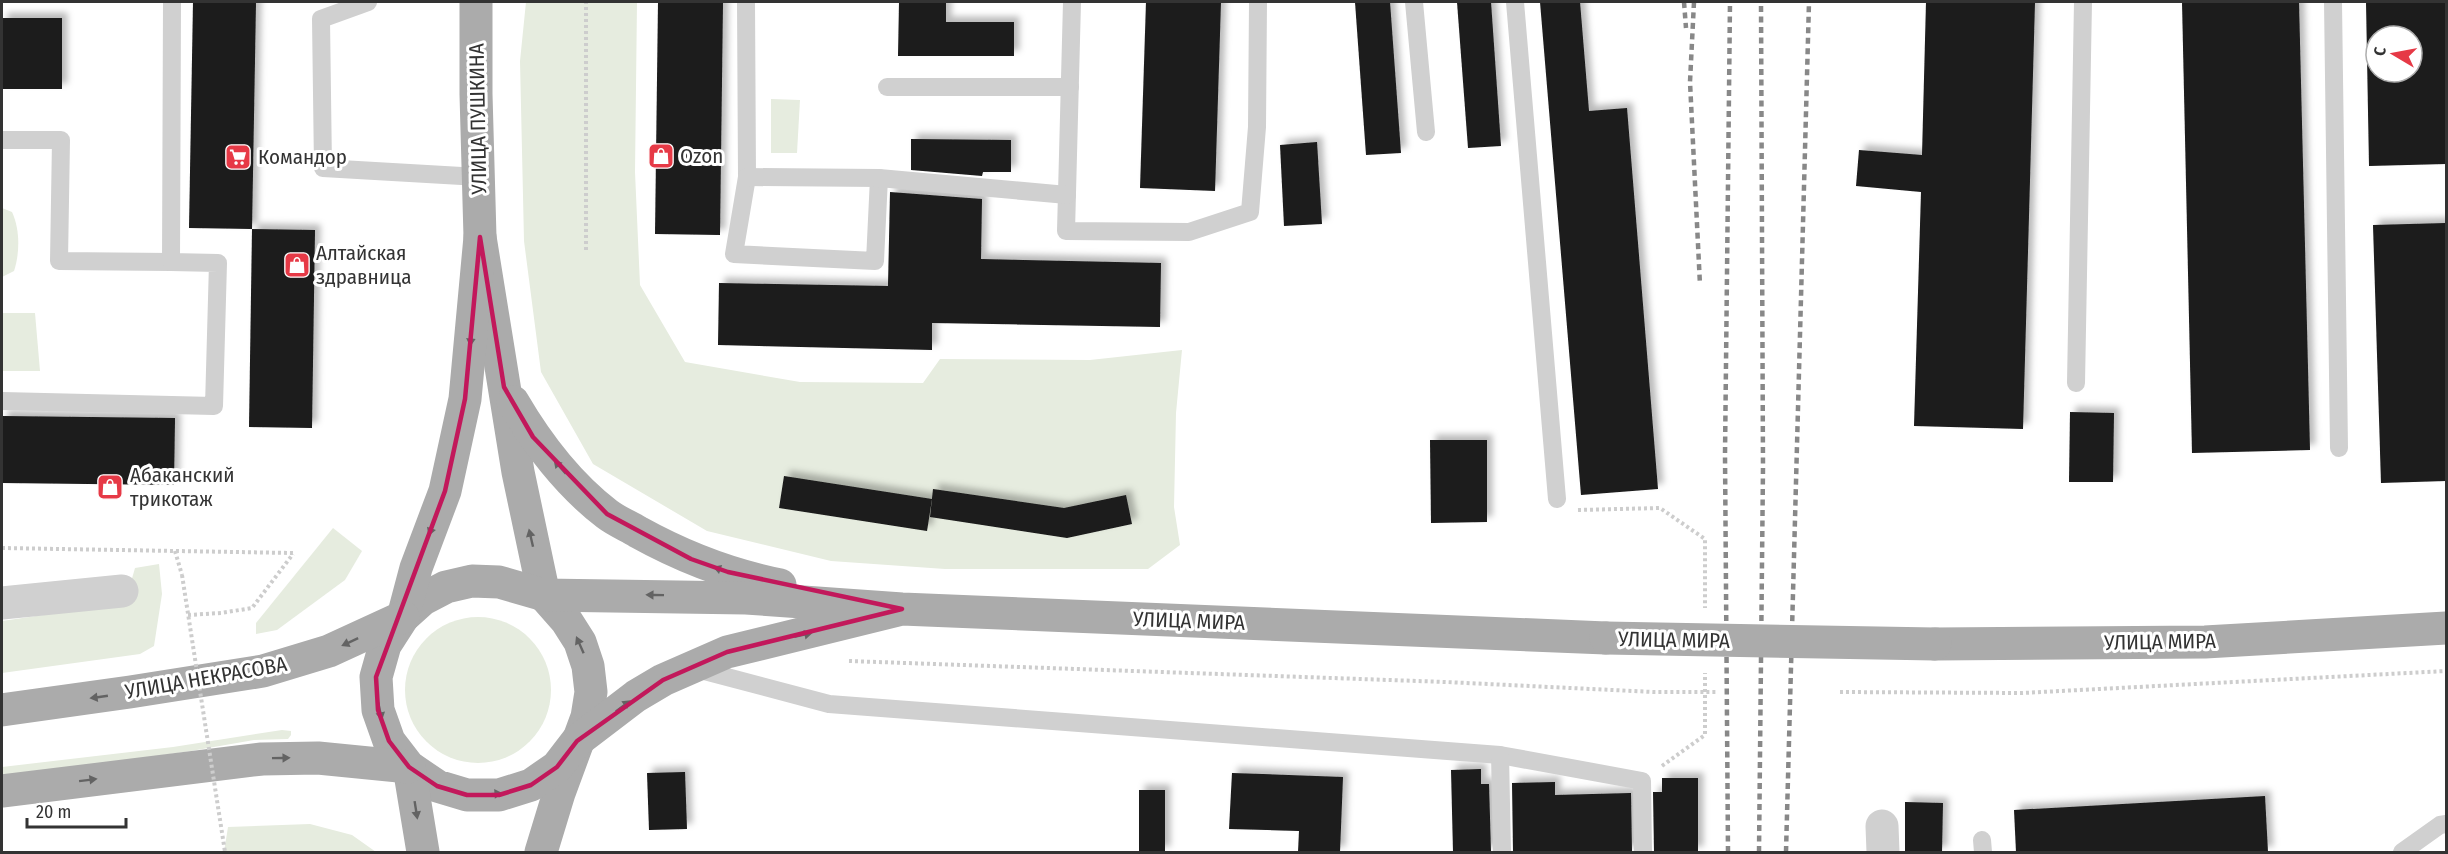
<svg xmlns="http://www.w3.org/2000/svg" width="2448" height="854" font-family="'Fira Sans Condensed',sans-serif">
<defs>
<filter id="shadow"><feDropShadow dx="5.5" dy="-5.5" stdDeviation="3" flood-color="#0004"/></filter>
</defs>
<rect width="100%" height="100%" fill="#fff"/>
<g fill="#e6ecdf">
<polygon points="526,2 637,2 635,172 640,285 685,362 800,382 923,383 940,359 1090,360 1182,350 1176,413 1174,507 1180,545 1148,569 945,569 831,561 707,531 593,464 541,372 524,241 520,61"/>
<polygon points="771,99 800,100 797,153 771,153"/>
<path d="M 2,208 L 12,212 C 20,229 20,253 14,271 L 2,277 Z"/>
<polygon points="2,313 35,313 40,371 2,371"/>
<polygon points="333,528 362,551 345,580 277,630 256,634 256,623"/>
<polygon points="159,564 162,594 154,646 140,654 2,673 2,621 125,603 135,568"/>
<circle cx="478" cy="690" r="73"/>
<polygon points="282,730 291,731 291,735 288,739 254,740 191,751 2,778 2,767 173,747"/>
<polygon points="310,824 352,835 376,852 224,852 228,827"/>
</g>
<g fill="#1a1a1a" fill-rule="evenodd" filter="url(#shadow)">
<polygon points="193,2 256,2 252,229 189,228"/>
<polygon points="658,2 723,2 720,235 655,234"/>
<polygon points="899,2 946,2 946,22 1014,22 1014,56 898,56"/>
<polygon points="1146,2 1221,2 1215,191 1140,188"/>
<polygon points="1355,2 1390,2 1401,153 1366,155"/>
<polygon points="1457,2 1491,2 1501,146 1468,148"/>
<polygon points="1540,2 1580,2 1589,111 1627,108 1658,489 1581,495"/>
<polygon points="1926,2 2035,2 2023,429 1914,426 1921,192 1856,186 1859,150 1922,155"/>
<polygon points="2182,2 2299,2 2310,450 2192,453"/>
<path d="M 2366,2 L 2446,2 L 2446,164 L 2369,166 ZM 2376,36 L 2412,36 L 2412,72 L 2376,72 Z"/>
<rect x="2" y="18" width="60" height="71"/>
<polygon points="911,139 1011,140 1011,172 983,172 982,176 911,170"/>
<polygon points="1317,142 1322,224 1284,226 1280,145"/>
<polygon points="890,192 982,199 981,259 1161,263 1160,327 932,323 932,350 718,345 719,283 888,286"/>
<polygon points="2446,223 2446,481 2381,483 2373,225"/>
<polygon points="252,229 315,230 312,428 249,427"/>
<polygon points="2070,412 2114,413 2113,482 2069,482"/>
<polygon points="2,416 175,418 174,485 2,483"/>
<polygon points="1430,440 1487,440 1487,522 1431,523"/>
<polygon points="784,476 932,499 927,531 779,508"/>
<polygon points="933,489 1064,508 1126,495 1132,524 1067,538 930,517"/>
<polygon points="1481,769 1481,784 1489,784 1491,852 1453,852 1451,770"/>
<polygon points="685,772 687,829 649,830 647,773"/>
<polygon points="1232,773 1343,777 1340,852 1298,852 1299,831 1229,829"/>
<polygon points="1662,778 1698,778 1698,852 1654,852 1653,792 1662,792"/>
<polygon points="1555,782 1555,795 1631,793 1632,852 1513,852 1512,783"/>
<rect x="1139" y="790" width="26" height="62"/>
<polygon points="2265,796 2268,852 2016,852 2014,810"/>
<polygon points="1905,802 1943,803 1942,852 1905,852"/>
</g>
<g fill="none" stroke-linecap="round" stroke-linejoin="round">
<g stroke="#cdcdcd" stroke-width="4" stroke-dasharray="3 3" stroke-linecap="butt">
<polyline points="586,250 586,2"/>
<polyline points="1578,510 1660,508 1705,539 1705,608"/>
<polyline points="2,548 293,553"/>
<polyline points="175,551 182,575"/>
<polyline points="188,615 221,613 252,608 293,554"/>
<polyline points="1840,692 2022,693 2446,671"/>
<polyline points="1662,766 1705,735 1705,673"/>
</g>
<g stroke="#d0d0d0" stroke-width="18">
<polyline points="368,2 321,19 323,168 479,177"/>
<polyline points="746,2 747,177 734,254 875,261 879,178"/>
<polyline points="1072,2 1066,231 1189,232 1250,212 1257,127 1258,2"/>
<polyline points="1414,2 1426,132"/>
<polyline points="1515,2 1557,499"/>
<polyline points="2333,2 2339,448"/>
<polyline points="887,87 1070,87"/>
<polyline points="2,140 61,140 59,261 171,262"/>
<polyline points="747,177 879,178 1067,195"/>
<polyline points="2076,383 2083,2"/>
<polyline points="2,401 214,406 218,263 171,262 172,2"/>
<polyline points="693,668 829,704 1500,755 1642,781 1643,852"/>
<polyline points="1500,755 1502,852"/>
<polyline points="1982,840 1983,852"/>
<polyline points="2402,852 2440,825 2446,824"/>
</g>
<g stroke="#d0d0d0" stroke-width="33">
<polyline points="2,603 122,591"/>
<polyline points="1882,826 1883,852"/>
</g>
<g stroke="#ababab" stroke-width="33">
<polyline points="480,237 518,472 544,595 566,620 580,642 588,666 591,692 587,717 559,793 541,852"/>
<path d="M 513,402 C 537,443 568,484 607,514 C 616,521 628,526 638,532 C 683,557 730,575 780,585"/>
<polyline points="902,609 727,652 663,680 636,696 577,741 557,767 531,785 499,795 467,795 437,786 409,767 389,741 378,710 376,677 385,645 403,617 423,599 446,587 472,581 499,582 544,595 746,598 902,609 1606,638"/>
<polyline points="403,617 416,568 445,491 465,399 480,237 476,94 476,2"/>
<polyline points="1935,644 2205,642 2446,628"/>
<polyline points="2,710 130,692 263,671 329,651 403,617"/>
<polyline points="409,767 423,852"/>
<polyline points="2,791 262,759 318,758 409,767"/>
</g>
<g stroke="#888" stroke-width="4.5" stroke-dasharray="6 4.5" stroke-linecap="butt">
<polyline points="1684,2 1686,28"/>
<polyline points="1694,2 1690,82 1700,285"/>
<polyline points="1728,852 1725,455 1730,2"/>
<polyline points="1759,852 1763,467 1761,2"/>
<polyline points="1786,852 1809,2"/>
</g>
<g stroke="#cdcdcd" stroke-width="4" stroke-dasharray="3 3" stroke-linecap="butt">
<polyline points="182,575 225,852"/>
<polyline points="849,661 1446,682 1654,692 1716,692"/>
</g>
<polyline stroke="#ababab" stroke-width="33" points="1606,638 1935,644"/>
</g>
<defs><path id="oneway-solid" d="M-6-.8H1V-3.2L6.5 0L1 3.2V.8H-6Z" transform="scale(1.5)"/></defs>
<g fill="#636363">
<use href="#oneway-solid" transform="translate(471 337) rotate(95)"/>
<use href="#oneway-solid" transform="translate(560 467) rotate(-131)"/>
<use href="#oneway-solid" transform="translate(432 527) rotate(111)"/>
<use href="#oneway-solid" transform="translate(531 538) rotate(-103)"/>
<use href="#oneway-solid" transform="translate(722 570) rotate(-161)"/>
<use href="#oneway-solid" transform="translate(655 595) rotate(-179)"/>
<use href="#oneway-solid" transform="translate(803 635) rotate(-12)"/>
<use href="#oneway-solid" transform="translate(350 642) rotate(155)"/>
<use href="#oneway-solid" transform="translate(580 645) rotate(-114)"/>
<use href="#oneway-solid" transform="translate(99 697) rotate(172)"/>
<use href="#oneway-solid" transform="translate(623 706) rotate(-37)"/>
<use href="#oneway-solid" transform="translate(380 711) rotate(78)"/>
<use href="#oneway-solid" transform="translate(281 758) rotate(-1)"/>
<use href="#oneway-solid" transform="translate(88 780) rotate(-7)"/>
<use href="#oneway-solid" transform="translate(493 794) rotate(-4)"/>
<use href="#oneway-solid" transform="translate(416 810) rotate(81)"/>
</g>
<path fill="none" stroke="#c2185b" stroke-width="4.5" stroke-linejoin="round" d="M 480,237 L 504,387 L 533,437 L 607,514 L 691,559 L 728,572 L 902,609 L 727,652 L 663,680 L 577,741 L 557,767 L 531,785 L 499,795 L 467,795 L 437,786 L 409,767 L 389,741 L 378,710 L 376,677 L 445,491 L 465,399 Z"/>
<defs>
<g id="shop-square" transform="scale(1.35)"><rect x="-9" y="-9" width="18" height="18" rx="4" fill="#e63946" stroke="#fff"/><path d="M-5-2.5h2.3a2.7 3.5 0 0 1 5.4 0H5L5.5 6h-11ZM-1.5-2.5h3a1.5 2.3 0 0 0-3 0Z" fill="#fff"/></g>
<g id="supermarket-square" transform="scale(1.35)"><rect x="-9" y="-9" width="18" height="18" rx="4" fill="#e63946" stroke="#fff"/><path d="M-6-5.5h2.5l.6 2H6L4.5 2H-2.5L-4.4-4H-6ZM-1.5 3.2a1.3 1.3 0 1 0 .1 0ZM3 3.2a1.3 1.3 0 1 0 .1 0Z" fill="#fff"/></g>
</defs>
<g fill-rule="evenodd">
<use href="#shop-square" x="661" y="156"/>
<use href="#supermarket-square" x="238" y="157"/>
<use href="#shop-square" x="297" y="265"/>
<use href="#shop-square" x="110" y="487"/>
</g>
<g text-anchor="middle" dominant-baseline="central" stroke-width="6" stroke-linejoin="round" paint-order="stroke">
<g font-size="21" fill="#333" stroke="#fff">
<text transform="translate(478 119) rotate(-91)">УЛИЦА ПУШКИНА</text>
<text transform="translate(1189 621) rotate(2)">УЛИЦА МИРА</text>
<text transform="translate(1674 640) rotate(1)">УЛИЦА МИРА</text>
<text transform="translate(2160 642) rotate(-1)">УЛИЦА МИРА</text>
<text transform="translate(206 678) rotate(-10)">УЛИЦА НЕКРАСОВА</text>
</g>
<g font-size="21" fill="#333" stroke="#fff" text-anchor="start">
<text x="680" y="156">Ozon</text>
<text x="258" y="157">Командор</text>
<text x="316" y="253">Алтайская<tspan x="316" dy="24">здравница</tspan></text>
<text x="130" y="475">Абаканский<tspan x="130" dy="24">трикотаж</tspan></text>
</g>
</g>
<rect width="2448" height="854" fill="none" stroke="#333333" stroke-width="6"/>
<g transform="translate(2394 54) rotate(280)"><circle r="28" fill="#ffffff" stroke="#adadad" stroke-width="1.5"/>
<path d="M0-4.5L10 22L0 15L-10 22Z" fill="#e63946"/>
<text y="-9" font-size="16" font-weight="bold" text-anchor="middle" fill="#333333">С</text>
</g>
<path d="M27 818v9h99v-9" fill="none" stroke="#333333" stroke-width="3"/>
<text x="36" y="818" font-size="18" fill="#333333" stroke="#ffffff" stroke-width="4.5" paint-order="stroke">20 m</text>
</svg>
